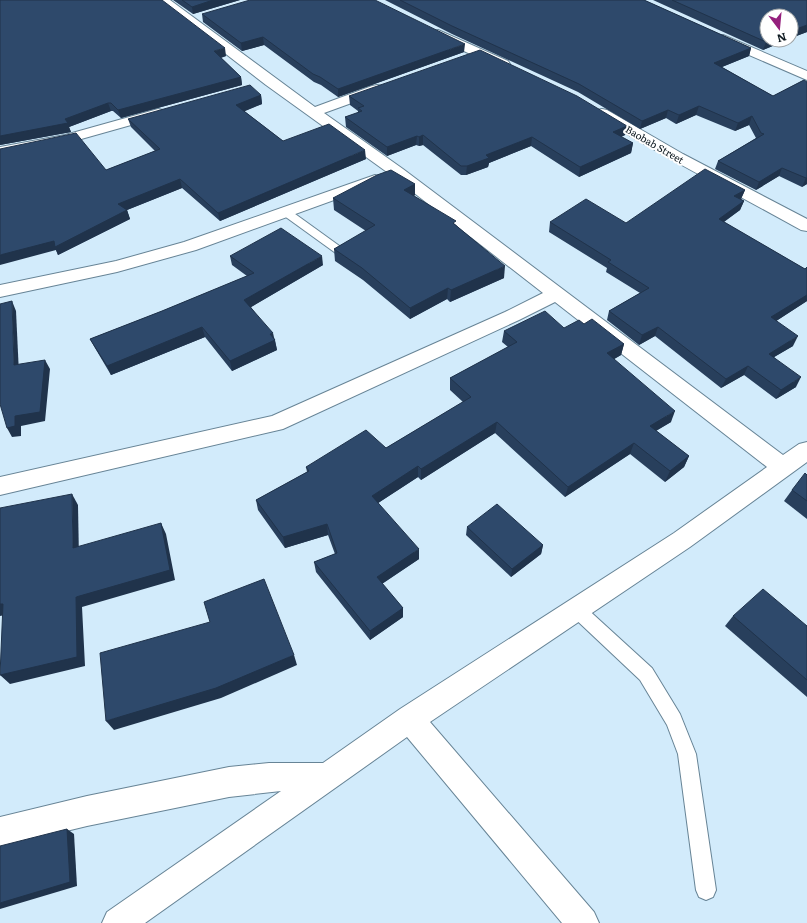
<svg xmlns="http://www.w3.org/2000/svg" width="807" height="923" font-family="Literata,serif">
<rect width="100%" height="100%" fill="#d2ebfb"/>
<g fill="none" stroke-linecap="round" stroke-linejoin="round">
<g stroke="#678496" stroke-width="2">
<g id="lane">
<polygon points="287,210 291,211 345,250 347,252 345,254 337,254 283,215 282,213"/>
<polygon points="577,603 583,605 652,668 680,714 696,754 716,890 713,897 706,900 699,897 696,890 678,754 667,725 640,680 571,615 569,610 571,605"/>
</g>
</g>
<g stroke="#678496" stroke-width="2">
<g id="street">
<polygon points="156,0 170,0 315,107 372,86 377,85 382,86 384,89 382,92 324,113 403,169 783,455 799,444 807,442 807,462 690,547 430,722 594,912 599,923 562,923 407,737 145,923 102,923 107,912 281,791 229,797 87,826 0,847 0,817 87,796 229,767 269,763 323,763 400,709 674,533 767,467 555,302 519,320 283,429 0,495 0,477 272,416 505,312 543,293 391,175 266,85"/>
<polygon points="438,30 508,61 510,64 508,67 498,67 434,37 432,34 434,31"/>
<polygon points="723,35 807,71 807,80 719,42 717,39 719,36"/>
<polygon points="158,109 163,110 165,113 163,116 67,143 0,157 0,147 65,135"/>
<path d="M 602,109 L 607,110 L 683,154 L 807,219 L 807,231 L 801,230 C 733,192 663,157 597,116 L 595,113 L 597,110 Z"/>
<polygon points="375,175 381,177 383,180 381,183 196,250 117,272 0,297 0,285 116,261 184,242"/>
</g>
</g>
<use href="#lane" fill="#fff" fill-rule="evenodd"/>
<use href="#street" fill="#fff" fill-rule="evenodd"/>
</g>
<g fill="#283f5c">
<polygon points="0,0 226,56 221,58 241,77 242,85 121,118 113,111 111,111 69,127 71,132 0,145"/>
<polygon points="173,0 240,0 193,14"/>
<polygon points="385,0 644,0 751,48 749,56 722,67 773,96 804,80 807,184 802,187 779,176 756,190 715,169 718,161 756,138 749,125 735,131 696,115 676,124 666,118 640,129 578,92 452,34"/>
<polygon points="653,0 807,0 807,32 791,38 767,40 787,40 763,50"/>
<polygon points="202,14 464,52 338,97 321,85 314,82 264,45 242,51 203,22"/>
<polygon points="261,95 262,104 244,111 283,141 366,159 220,221 182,188 127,210 130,219 58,255 56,250 106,170 155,151 131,127 128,119"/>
<polygon points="349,96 627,126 625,135 621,137 633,143 631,153 579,177 531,146 489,163 488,167 466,175 461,175 423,145 419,146 416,145 387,156 346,127 345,117 358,113 358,111 350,105"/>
<polygon points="415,184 415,195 414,196 456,225 504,278 450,302 447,299 410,319 363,280 335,261 334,249 366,231 334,210 333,198"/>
<polygon points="745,190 741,199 744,201 740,210 724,222 805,269 807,267 807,301 776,321 793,346 774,357 796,387 776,399 744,375 721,388 655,336 639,345 607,320 609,311 640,293 606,272 607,268 549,232 550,222 626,223"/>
<polygon points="230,256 323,265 251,307 275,340 277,350 232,371 205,337 111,375 95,348 90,339 162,311 247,276 232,265"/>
<polygon points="584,324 624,344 621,355 614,359 671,422 656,431 689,456 684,467 665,482 630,454 565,497 495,433 421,480 418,477 378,503 419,559 382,584 403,608 403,617 370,640 316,572 314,562 335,554 328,535 285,548 258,510 256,500 307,472 306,467 386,448 463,402 450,390 450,378 508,347 502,342 504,331 564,328"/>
<polygon points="807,475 807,519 784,501 792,490"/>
<polygon points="467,527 543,545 541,554 511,577 466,535"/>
<polygon points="733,616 807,626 807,697 725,626"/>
</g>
<g fill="#20334b">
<polygon points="213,0 240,0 193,14 192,7"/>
<polygon points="807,25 807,32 791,38 791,31"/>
<polygon points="263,37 264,45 242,51 241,43"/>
<polygon points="770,40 787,40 763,50 766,42"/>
<polygon points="465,44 464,52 338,97 338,89"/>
<polygon points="225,48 226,56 215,59 214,51"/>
<polygon points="751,48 749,56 712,71 714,63"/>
<polygon points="241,77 242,85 121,118 118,110"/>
<polygon points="261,95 262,104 238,114 236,105"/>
<polygon points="108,103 111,111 69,127 71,132 0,145 0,136 65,119"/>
<polygon points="699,106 696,115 676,124 679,115"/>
<polygon points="668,110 666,118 640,129 642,121"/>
<polygon points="752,116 749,125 735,131 738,123"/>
<polygon points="627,126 625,135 611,141 613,132"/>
<polygon points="423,135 423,145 419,146 419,137"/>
<polygon points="417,136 416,145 387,156 387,147"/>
<polygon points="532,137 531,146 489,163 488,167 466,175 467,166 486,155"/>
<polygon points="633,143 631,153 579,177 580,167"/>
<polygon points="365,150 366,159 220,221 218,213"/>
<polygon points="782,168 779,176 756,190 759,182"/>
<polygon points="806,178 807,178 807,184 802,187"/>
<polygon points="180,179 182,188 127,210 130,219 58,255 56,250 0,265 0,255 118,204"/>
<polygon points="415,184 415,195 404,201 404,190"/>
<polygon points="745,190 741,199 731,206 734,196"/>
<polygon points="744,201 740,210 715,228 719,219"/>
<polygon points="322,256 323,265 246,310 244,300"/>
<polygon points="505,266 504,278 450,302 451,290"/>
<polygon points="448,288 447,299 410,319 410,308"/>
<polygon points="807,295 807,301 767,327 771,317"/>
<polygon points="12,301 16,311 19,374 14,365"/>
<polygon points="202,327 205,337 111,375 107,366"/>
<polygon points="658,327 655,336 639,345 642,335"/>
<polygon points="273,333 277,350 232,371 230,361 270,334"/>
<polygon points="798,336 793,346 764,363 769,354"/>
<polygon points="624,344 621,355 604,365 607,353"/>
<polygon points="45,360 50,369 45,421 21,426 21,436 12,437 7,428 15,416"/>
<polygon points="748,366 744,375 721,388 726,379"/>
<polygon points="801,377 796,387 776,399 781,390"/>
<polygon points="675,411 671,422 645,437 650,426"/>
<polygon points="497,422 495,433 421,480 421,469"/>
<polygon points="634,443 630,454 565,497 568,487"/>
<polygon points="689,456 684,467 665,482 670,471"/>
<polygon points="418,466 418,477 372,507 372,496"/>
<polygon points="72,494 78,505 79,559 73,548"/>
<polygon points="161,523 166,534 175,580 82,607 85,666 10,684 0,675 76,597"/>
<polygon points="327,524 328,535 285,548 283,537"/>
<polygon points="543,545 541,554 511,577 512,569"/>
<polygon points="419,549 419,559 377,587 377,577"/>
<polygon points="0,604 3,604 11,614 0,616"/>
<polygon points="403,608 403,617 370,640 370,631"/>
<polygon points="294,655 297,665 221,698 114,730 106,721"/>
<polygon points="67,829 74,834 77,886 0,909 0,903"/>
</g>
<g fill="#2e496b" stroke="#20334b">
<polygon points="0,0 162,0 225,48 214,51 241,77 118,110 111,103 108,103 65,119 68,123 0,136"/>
<polygon points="182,0 213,0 192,7"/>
<polygon points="250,0 375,0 465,44 338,89 320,77 313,74 263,37 241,43 202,14"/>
<polygon points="400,0 644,0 751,48 714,63 773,96 804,80 807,82 807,178 806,178 782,168 759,182 718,161 764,134 761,133 752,116 738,123 699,106 679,115 668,110 642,121 579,84 452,26"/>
<polygon points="672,0 807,0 807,25 791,31 791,16 767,16 767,40 770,40 766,42"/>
<polygon points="480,50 577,96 627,126 613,132 633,143 580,167 532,137 486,155 489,158 467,166 461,166 423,135 419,137 417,136 387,147 345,117 362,111 358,108 364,106 349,96"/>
<polygon points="250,85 261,95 236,105 283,141 329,124 365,150 218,213 180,179 118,204 127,210 55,247 54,241 0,255 0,149 76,133 106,170 160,149 128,119"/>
<polygon points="705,169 745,190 734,196 744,201 719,219 805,269 807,267 807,295 771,317 798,336 769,354 801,377 781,390 748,366 726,379 658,327 642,335 609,311 649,288 608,262 611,260 550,222 586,199 626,223"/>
<polygon points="391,170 415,184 404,190 456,221 453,223 505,266 451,290 448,288 410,308 362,268 334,249 375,225 333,198 377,175"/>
<polygon points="281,228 322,256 244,300 273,333 270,334 275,340 230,361 202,327 107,366 90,339 162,311 254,273 230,256"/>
<polygon points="12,301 14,365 45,360 40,412 15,416 15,426 7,428 0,404 0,304"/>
<polygon points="545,311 564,328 579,320 584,324 592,319 624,344 607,353 675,411 650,426 689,456 670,471 634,443 568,487 497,422 421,469 418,466 372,496 419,549 377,577 403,608 370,631 314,562 337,553 327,524 283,537 256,500 309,471 306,467 366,430 386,448 471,397 450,378 517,342 504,331"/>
<polygon points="805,473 807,475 807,501 792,490"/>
<polygon points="72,494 73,548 161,523 170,570 76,597 77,657 0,675 3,604 0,604 0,508"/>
<polygon points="497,504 543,545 512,569 467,527"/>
<polygon points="264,579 294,655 216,688 106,721 100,653 210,622 204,602"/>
<polygon points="763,589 807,626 807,680 733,616"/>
<polygon points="67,829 70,882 0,903 0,846"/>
</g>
<g text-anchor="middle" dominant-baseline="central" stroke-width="4" stroke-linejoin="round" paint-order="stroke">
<g font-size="10" fill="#0d1920" stroke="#fff">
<text transform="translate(655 144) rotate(30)">Baobab Street</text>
</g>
</g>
<g transform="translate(779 28) rotate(164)"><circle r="19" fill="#ffffff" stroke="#9ea3a6"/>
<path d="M0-3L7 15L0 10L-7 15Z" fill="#95207d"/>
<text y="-6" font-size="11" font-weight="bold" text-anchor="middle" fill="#0d1920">N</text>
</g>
</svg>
